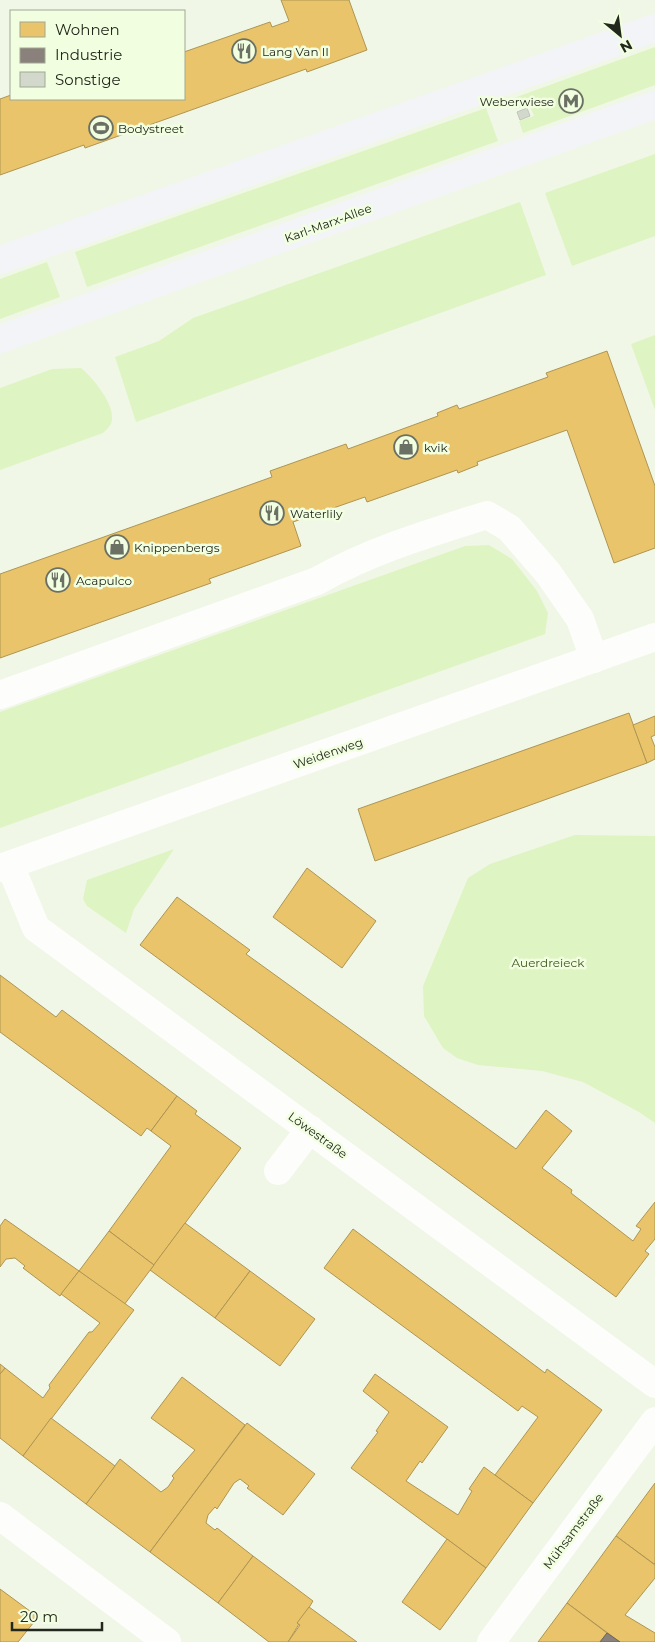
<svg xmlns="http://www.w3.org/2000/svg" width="655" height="1642" font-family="Montserrat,sans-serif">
<rect width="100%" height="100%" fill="#f0f7e7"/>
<g fill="#dff4c3">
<polygon points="655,47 655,85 523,133 519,121 534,116 529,104 515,109 511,99"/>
<polygon points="486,108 498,141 87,287 75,252"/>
<polygon points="655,154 655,236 572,266 545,193"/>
<polygon points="520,202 546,275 136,422 115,357 159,341 193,318"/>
<polygon points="47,262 60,297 0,319 0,279"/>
<polygon points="655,335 655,410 631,344"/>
<path d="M 81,368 C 92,377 114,403 112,419 C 112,425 107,429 103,433 L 0,470 L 0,388 L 52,369 Z"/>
<polygon points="489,545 512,559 537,591 548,613 545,634 0,828 0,712 465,546"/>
<polygon points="575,835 655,836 655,1123 639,1112 583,1082 542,1071 478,1065 457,1058 443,1048 424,1016 423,986 468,878 490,864"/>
<polygon points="174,849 134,909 126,933 87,906 83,899 87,880"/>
</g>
<g fill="#e9c46a" stroke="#ae9553">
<polygon points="281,0 349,0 367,50 307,72 306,69 85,148 84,145 0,175 0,99 11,95 11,99 184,99 184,52 270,22 272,27 289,21"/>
<polygon points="607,351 655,486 655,548 614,563 567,430 477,462 478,465 458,473 457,470 367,502 365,497 293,522 301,546 209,579 211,583 0,658 0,574 272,477 270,471 346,444 348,449 438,416 437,413 457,405 459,409 548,377 546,373"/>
<polygon points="629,713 647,763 375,861 358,809"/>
<polygon points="655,716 655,735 651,737 655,747 655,759 647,763 633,725"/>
<polygon points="307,868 376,921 342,968 273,917"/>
<polygon points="177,897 250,950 246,954 516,1149 546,1110 572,1131 542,1168 572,1190 571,1193 633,1241 641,1229 636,1226 655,1202 655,1239 645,1251 649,1254 616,1297 140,945"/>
<polygon points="0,975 56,1017 62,1010 177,1096 151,1131 147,1128 141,1136 0,1032"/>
<polygon points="177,1096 197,1111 195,1114 241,1148 154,1265 109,1231 171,1146 151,1131"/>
<polygon points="5,1219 79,1271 60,1296 23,1268 25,1266 15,1258 6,1259 0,1267 0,1226"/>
<polygon points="185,1223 250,1271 215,1318 150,1270"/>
<polygon points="353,1229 545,1373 547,1369 602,1410 533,1503 495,1475 538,1417 522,1406 518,1411 324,1268"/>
<polygon points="109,1231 154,1265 124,1305 79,1271"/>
<polygon points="79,1271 134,1310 23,1456 0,1438 0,1374 5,1368 43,1398 50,1388 49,1385 89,1332 92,1332 100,1323 61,1294"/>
<polygon points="250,1271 315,1319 280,1366 215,1318"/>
<polygon points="0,1364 5,1368 0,1374"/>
<polygon points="375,1374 448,1427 422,1463 420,1461 406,1481 458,1515 472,1491 469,1489 484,1467 533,1503 486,1568 351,1468 378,1432 376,1431 389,1412 363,1391"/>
<polygon points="182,1377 245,1425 150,1552 86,1504 120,1459 161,1492 168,1487 174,1478 172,1476 195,1450 151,1418"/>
<polygon points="51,1418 115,1466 86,1504 23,1456"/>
<polygon points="247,1423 315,1474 283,1515 247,1488 249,1486 240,1479 234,1483 217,1509 215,1507 208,1515 206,1523 215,1530 217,1528 253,1556 218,1603 150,1552"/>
<polygon points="655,1483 655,1563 654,1564 616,1536"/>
<polygon points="616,1536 655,1565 655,1578 625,1615 655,1633 655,1642 620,1642 567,1603"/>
<polygon points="447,1539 486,1568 440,1630 402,1602"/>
<polygon points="253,1556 313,1601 288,1642 269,1642 218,1603"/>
<polygon points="0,1589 38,1617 18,1642 0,1642"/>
<polygon points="567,1603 607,1633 600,1642 538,1642"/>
<polygon points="309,1607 357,1642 288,1642 300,1625 297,1623"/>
</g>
<polygon fill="#8a817c" stroke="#6b6660" points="607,1633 620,1642 600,1642"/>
<polygon fill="#d2d8cc" stroke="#c0c6b9" points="527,108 530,116 520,120 517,112"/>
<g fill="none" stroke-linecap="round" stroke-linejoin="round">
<g stroke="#fdfefb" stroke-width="28">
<path d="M 0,695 L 317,581 C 372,550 427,534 487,515 L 509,528 L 548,573 L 580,619 L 594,659"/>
<polyline points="10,865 36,928 655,1384"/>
<polyline points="0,868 655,637"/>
<polyline points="278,1171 310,1129"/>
<polyline points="0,1516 167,1642"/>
<polyline points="491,1642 655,1421"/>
</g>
<g stroke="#f3f4f7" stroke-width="28">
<polyline points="0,260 655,28"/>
<polyline points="0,339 655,105"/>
</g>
</g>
<defs>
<g id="restaurant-ring" transform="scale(1.25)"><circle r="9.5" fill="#f1fee0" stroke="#6b7064" stroke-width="1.5"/><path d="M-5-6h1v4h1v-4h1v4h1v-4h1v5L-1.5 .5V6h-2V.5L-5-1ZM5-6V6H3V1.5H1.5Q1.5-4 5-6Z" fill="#6b7064"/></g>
<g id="metro-ring" transform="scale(1.25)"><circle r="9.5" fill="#f1fee0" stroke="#6b7064" stroke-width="1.5"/><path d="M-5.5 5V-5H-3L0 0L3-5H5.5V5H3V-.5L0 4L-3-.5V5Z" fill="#6b7064"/></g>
<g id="stadium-ring" transform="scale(1.25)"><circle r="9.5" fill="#f1fee0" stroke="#6b7064" stroke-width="1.5"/><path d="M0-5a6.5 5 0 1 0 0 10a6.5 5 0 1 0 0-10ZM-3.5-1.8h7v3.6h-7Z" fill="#6b7064"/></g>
<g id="shop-ring" transform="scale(1.25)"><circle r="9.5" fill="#f1fee0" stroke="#6b7064" stroke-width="1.5"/><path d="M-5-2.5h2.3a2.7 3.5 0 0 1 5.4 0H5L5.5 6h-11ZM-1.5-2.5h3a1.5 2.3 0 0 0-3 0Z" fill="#6b7064"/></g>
</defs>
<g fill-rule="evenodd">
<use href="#restaurant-ring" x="244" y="51"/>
<use href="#metro-ring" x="571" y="101"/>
<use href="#stadium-ring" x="101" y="128"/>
<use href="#shop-ring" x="406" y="447"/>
<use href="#restaurant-ring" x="272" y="513"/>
<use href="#shop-ring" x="117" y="547"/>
<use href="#restaurant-ring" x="58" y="580"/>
</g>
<g text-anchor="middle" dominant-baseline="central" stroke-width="5" stroke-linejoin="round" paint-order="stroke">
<g font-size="12" fill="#23281d" stroke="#f1fee0" text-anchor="start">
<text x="262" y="51">Lang Van II</text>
<text x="554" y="101" text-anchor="end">Weberwiese</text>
<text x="118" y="128">Bodystreet</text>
<text x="424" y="447">kvik</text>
<text x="290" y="513">Waterlily</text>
<text x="134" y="547">Knippenbergs</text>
<text x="76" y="580">Acapulco</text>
</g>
<g font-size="12" fill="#23281d" stroke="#f1fee0">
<text transform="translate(328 223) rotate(-20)">Karl-Marx-Allee</text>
<text transform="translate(328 753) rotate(-19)">Weidenweg</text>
<text transform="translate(318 1135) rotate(36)">Löwestraße</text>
<text transform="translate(573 1531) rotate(-53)">Mühsamstraße</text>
</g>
<g font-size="12" fill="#425720" stroke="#f1fee0">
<text x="548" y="962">Auerdreieck</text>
</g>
</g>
<rect x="10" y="10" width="175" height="90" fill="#f1fee0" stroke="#9fa892"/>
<rect x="20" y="22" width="25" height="15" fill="#e9c46a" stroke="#9fa892"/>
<text x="55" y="35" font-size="15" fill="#23281d">Wohnen</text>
<rect x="20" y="48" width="25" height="15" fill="#8a817c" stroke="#9fa892"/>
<text x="55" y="60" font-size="15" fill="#23281d">Industrie</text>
<rect x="20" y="72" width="25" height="15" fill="#d2d8cc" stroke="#9fa892"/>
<text x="55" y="85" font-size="15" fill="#23281d">Sonstige</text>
<g transform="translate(620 35) rotate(151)" stroke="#f1fee0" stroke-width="4" paint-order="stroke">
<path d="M0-4L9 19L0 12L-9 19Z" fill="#23281d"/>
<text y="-8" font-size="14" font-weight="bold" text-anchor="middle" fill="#23281d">N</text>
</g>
<path d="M12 1622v8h90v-8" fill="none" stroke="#23281d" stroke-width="2.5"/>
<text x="20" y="1622" font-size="15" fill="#23281d" stroke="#f1fee0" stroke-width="4" paint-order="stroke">20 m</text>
</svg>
